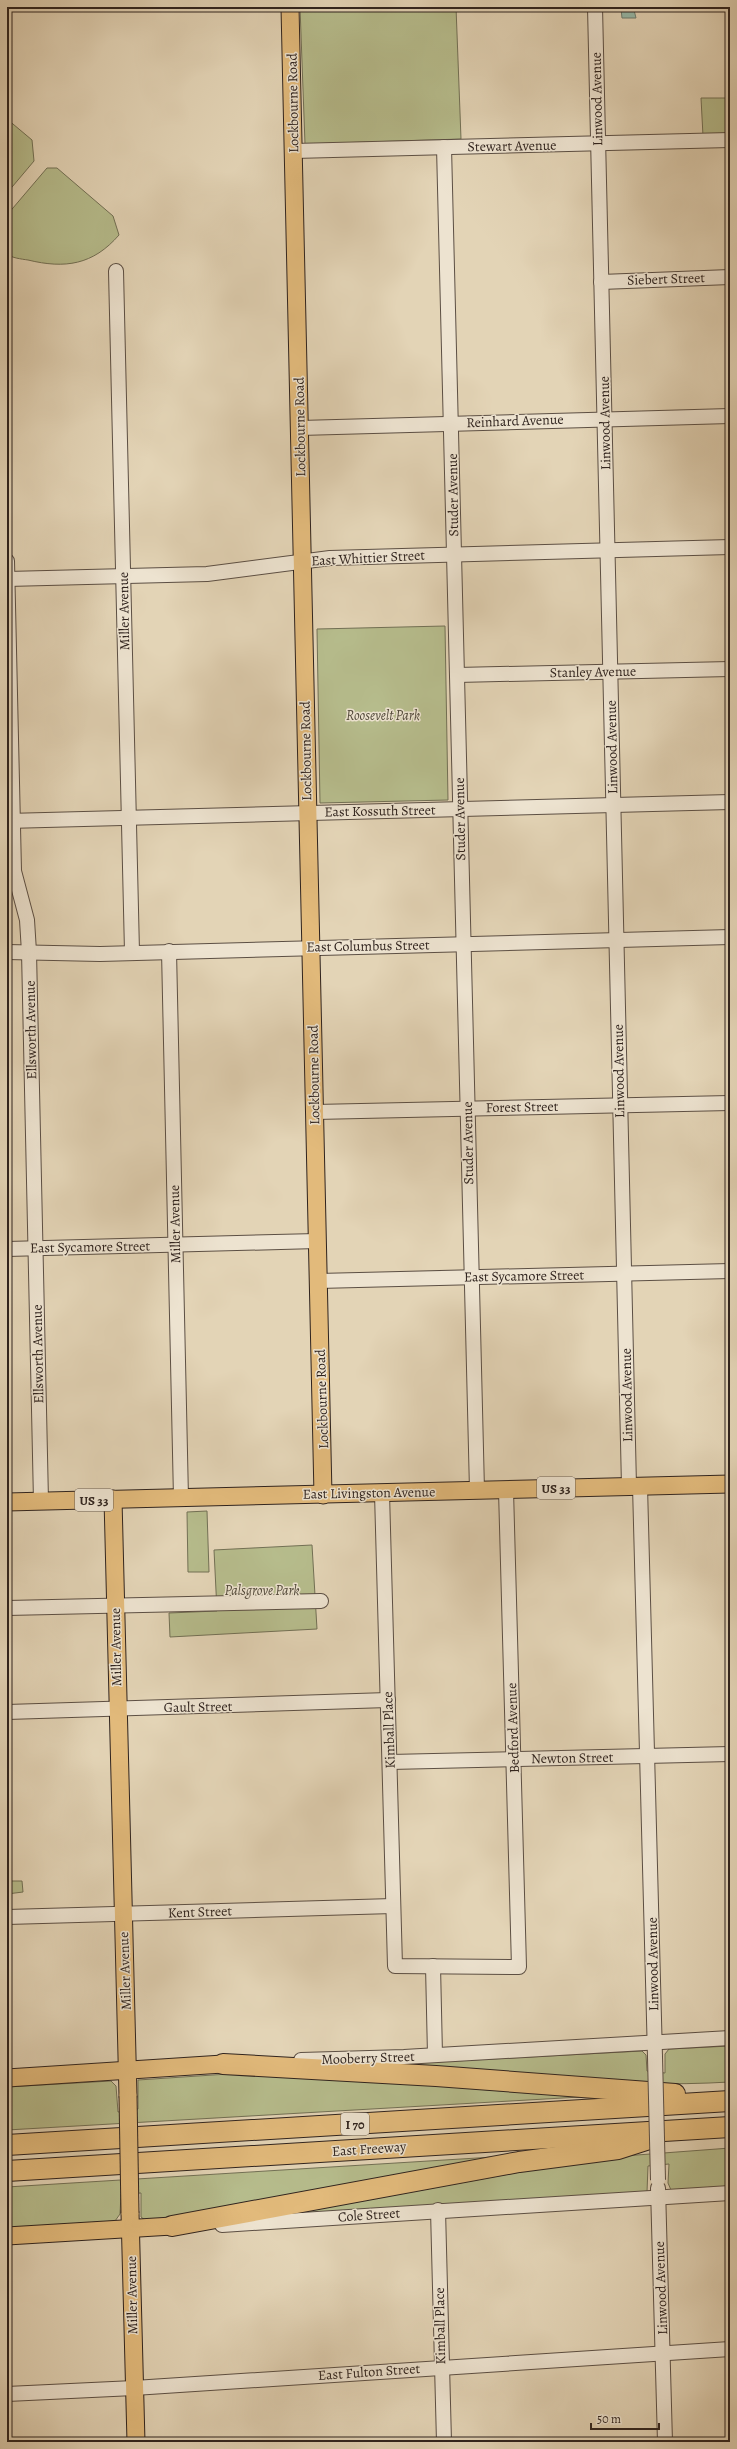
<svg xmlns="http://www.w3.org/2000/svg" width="737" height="2449" font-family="Alegreya,serif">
<rect width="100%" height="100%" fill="#e3d4b6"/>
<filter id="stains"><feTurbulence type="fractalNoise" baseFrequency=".005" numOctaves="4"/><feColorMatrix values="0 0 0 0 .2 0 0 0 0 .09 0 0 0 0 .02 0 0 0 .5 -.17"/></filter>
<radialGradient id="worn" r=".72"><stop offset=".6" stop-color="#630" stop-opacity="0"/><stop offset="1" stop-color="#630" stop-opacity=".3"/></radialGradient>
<g fill="#b6bc8c" stroke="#727055">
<polygon points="300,7 456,7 461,139 305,144"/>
<polygon points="701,98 730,98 730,135 703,136"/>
<polygon points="7,119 32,140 34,161 7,193"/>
<path d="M 47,168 L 57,168 L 113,216 L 119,235 C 93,265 65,269 28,260 C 21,259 12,258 7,254 L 7,215 Z"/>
<polygon points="445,626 448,800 320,803 317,629"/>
<polygon points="207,1511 209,1572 188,1572 187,1512"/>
<polygon points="312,1545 317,1629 170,1637 169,1613 217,1611 214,1550"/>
<polygon points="7,1881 22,1881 23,1892 7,1894"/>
<path d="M 730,2046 L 730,2082 C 613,2089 495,2074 379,2065 L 642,2051 L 646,2055 L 647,2071 L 665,2073 L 665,2054 L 669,2049 Z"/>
<polygon points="258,2072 580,2097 7,2130 7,2087 111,2081 116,2086 118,2112 138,2109 138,2080"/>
<polygon points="730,2148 730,2186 671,2190 668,2183 669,2164 648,2166 647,2192 284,2215 597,2158"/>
<polygon points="542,2154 230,2213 145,2220 141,2217 141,2193 121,2194 120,2214 115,2221 7,2228 7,2187"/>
</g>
<polygon fill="#96b9a9" stroke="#6d7d71" points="621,9 634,10 636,18 622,18"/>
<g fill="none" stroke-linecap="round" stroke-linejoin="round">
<g stroke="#5c4f44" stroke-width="16">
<g id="minor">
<polyline points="595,7 629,1486"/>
<polyline points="444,147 477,1490"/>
<polyline points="294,151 730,140"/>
<polyline points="116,271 132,952"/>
<polyline points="601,282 730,277"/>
<polyline points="300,428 730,416"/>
<polyline points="7,561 14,871 27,920 29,952 41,1501"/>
<polyline points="7,579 207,574 330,558 730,547"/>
<polyline points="457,675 730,669"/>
<polyline points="7,821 730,802"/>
<polyline points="169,951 181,1498"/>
<polyline points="7,952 100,954 730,937"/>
<polyline points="315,1112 730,1103"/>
<polyline points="7,1249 317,1241"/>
<polyline points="318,1281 730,1271"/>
<polyline points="640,1486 655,2057"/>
<polyline points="382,1493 395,1966 519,1967 506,1490"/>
<polyline points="7,1608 321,1601"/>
<polyline points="7,1712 388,1700"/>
<polyline points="390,1762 730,1754"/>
<polyline points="7,1917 393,1906"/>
<polyline points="433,1966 435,2055"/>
<polyline points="301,2060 404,2057 730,2038"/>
<polyline points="658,2188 665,2442"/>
<polyline points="438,2210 444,2442"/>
<polyline points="222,2225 730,2193"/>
<polyline points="7,2394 134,2388 730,2349"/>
</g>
</g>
<g stroke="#2f231e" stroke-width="19">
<g id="major">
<polyline points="290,7 323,1495"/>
<polyline points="113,1499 128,2096"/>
<polyline points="7,1502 730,1484"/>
<polyline points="7,2078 223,2064"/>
<polyline points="130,2213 136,2442"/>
<polyline points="7,2236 172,2226"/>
</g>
</g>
<g stroke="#2f231e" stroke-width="22">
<g id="highway">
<polyline points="223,2064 436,2076 675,2094"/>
<polyline points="7,2145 730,2101"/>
<polyline points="7,2171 730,2127"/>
<polyline points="172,2226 519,2162 618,2149 646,2140"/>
</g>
</g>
<use href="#minor" stroke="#ede3d0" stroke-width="14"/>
<use href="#major" stroke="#e2ba7b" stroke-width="17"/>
<use href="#highway" stroke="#e2ba7b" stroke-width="20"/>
<g stroke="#5c4f44" stroke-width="16" stroke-linecap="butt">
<polyline id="minor-bridge" points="655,2057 658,2180"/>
</g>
<g stroke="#2f231e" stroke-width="19" stroke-linecap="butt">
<polyline id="major-bridge" points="128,2096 130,2213"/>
</g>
<use href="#minor-bridge" stroke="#ede3d0" stroke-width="14"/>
<use href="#major-bridge" stroke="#e2ba7b" stroke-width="17"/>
</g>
<g text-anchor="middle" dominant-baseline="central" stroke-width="3" stroke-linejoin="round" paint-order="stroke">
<g fill="#ede3d0" stroke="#685d53" stroke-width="1">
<rect x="537" y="1477" width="38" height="22" rx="3"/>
<rect x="75" y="1489" width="38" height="22" rx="3"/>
<rect x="341" y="2113" width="28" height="22" rx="3"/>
</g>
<g font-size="13" font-weight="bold" fill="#2f231e">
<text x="556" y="1488">US 33</text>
<text x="94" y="1500">US 33</text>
<text x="355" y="2124">I 70</text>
</g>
<g font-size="14" fill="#2f231e" stroke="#ede3d0">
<text transform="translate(597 99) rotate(-91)">Linwood Avenue</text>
<text transform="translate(293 103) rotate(-91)">Lockbourne Road</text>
<text transform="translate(512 146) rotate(-1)">Stewart Avenue</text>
<text transform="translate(666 279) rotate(-2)">Siebert Street</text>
<text transform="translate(515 421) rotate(-2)">Reinhard Avenue</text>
<text transform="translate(605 423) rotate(-91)">Linwood Avenue</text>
<text transform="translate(300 427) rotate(-91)">Lockbourne Road</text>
<text transform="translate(453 495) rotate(-91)">Studer Avenue</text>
<text transform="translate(368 558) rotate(-3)">East Whittier Street</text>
<text transform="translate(124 611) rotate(-91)">Miller Avenue</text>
<text transform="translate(593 672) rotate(-1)">Stanley Avenue</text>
<text transform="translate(612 747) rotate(-91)">Linwood Avenue</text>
<text transform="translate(306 751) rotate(-91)">Lockbourne Road</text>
<text transform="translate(380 811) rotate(-1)">East Kossuth Street</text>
<text transform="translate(460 819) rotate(-91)">Studer Avenue</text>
<text transform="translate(368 946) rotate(-1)">East Columbus Street</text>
<text transform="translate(31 1030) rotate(-91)">Ellsworth Avenue</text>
<text transform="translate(619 1071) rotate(-91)">Linwood Avenue</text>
<text transform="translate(314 1075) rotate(-91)">Lockbourne Road</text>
<text transform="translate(522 1107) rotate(-1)">Forest Street</text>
<text transform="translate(468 1143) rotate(-91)">Studer Avenue</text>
<text transform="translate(175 1224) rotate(-91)">Miller Avenue</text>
<text transform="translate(90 1247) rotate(-1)">East Sycamore Street</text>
<text transform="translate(524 1276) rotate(-1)">East Sycamore Street</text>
<text transform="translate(38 1354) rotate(-91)">Ellsworth Avenue</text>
<text transform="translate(627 1395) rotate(-91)">Linwood Avenue</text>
<text transform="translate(322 1399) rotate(-92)">Lockbourne Road</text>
<text transform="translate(369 1493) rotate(-1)">East Livingston Avenue</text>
<text transform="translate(116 1647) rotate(-91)">Miller Avenue</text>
<text transform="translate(198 1707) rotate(-1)">Gault Street</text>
<text transform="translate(513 1728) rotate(-92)">Bedford Avenue</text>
<text transform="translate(389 1730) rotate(-92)">Kimball Place</text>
<text transform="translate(572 1758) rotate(-1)">Newton Street</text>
<text transform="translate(200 1912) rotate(-2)">Kent Street</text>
<text transform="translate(653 1964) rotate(-91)">Linwood Avenue</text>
<text transform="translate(125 1971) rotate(-92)">Miller Avenue</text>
<text transform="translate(368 2058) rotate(-2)">Mooberry Street</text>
<text transform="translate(369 2149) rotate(-4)">East Freeway</text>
<text transform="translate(369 2215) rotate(-4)">Cole Street</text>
<text transform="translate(661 2288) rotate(-92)">Linwood Avenue</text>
<text transform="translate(132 2295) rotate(-91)">Miller Avenue</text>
<text transform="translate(440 2326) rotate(-91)">Kimball Place</text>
<text transform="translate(369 2372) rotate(-4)">East Fulton Street</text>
</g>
<g font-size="14" font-style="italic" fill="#51493a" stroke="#ede3d0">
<text x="383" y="715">Roosevelt Park</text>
<text x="262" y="1590">Palsgrove Park</text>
</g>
</g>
<rect width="737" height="2449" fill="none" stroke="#e3d4b6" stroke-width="24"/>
<rect x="8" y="8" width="721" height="2433" fill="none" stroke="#2f231e" stroke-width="2"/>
<rect x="12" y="12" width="713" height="2425" fill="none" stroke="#2f231e"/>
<path d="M591 2423v6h68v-6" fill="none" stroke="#2f231e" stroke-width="2"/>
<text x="597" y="2423" font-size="12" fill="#2f231e" stroke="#ede3d0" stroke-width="3" paint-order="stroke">50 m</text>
<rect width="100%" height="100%" filter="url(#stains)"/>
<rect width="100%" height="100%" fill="url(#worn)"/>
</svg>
